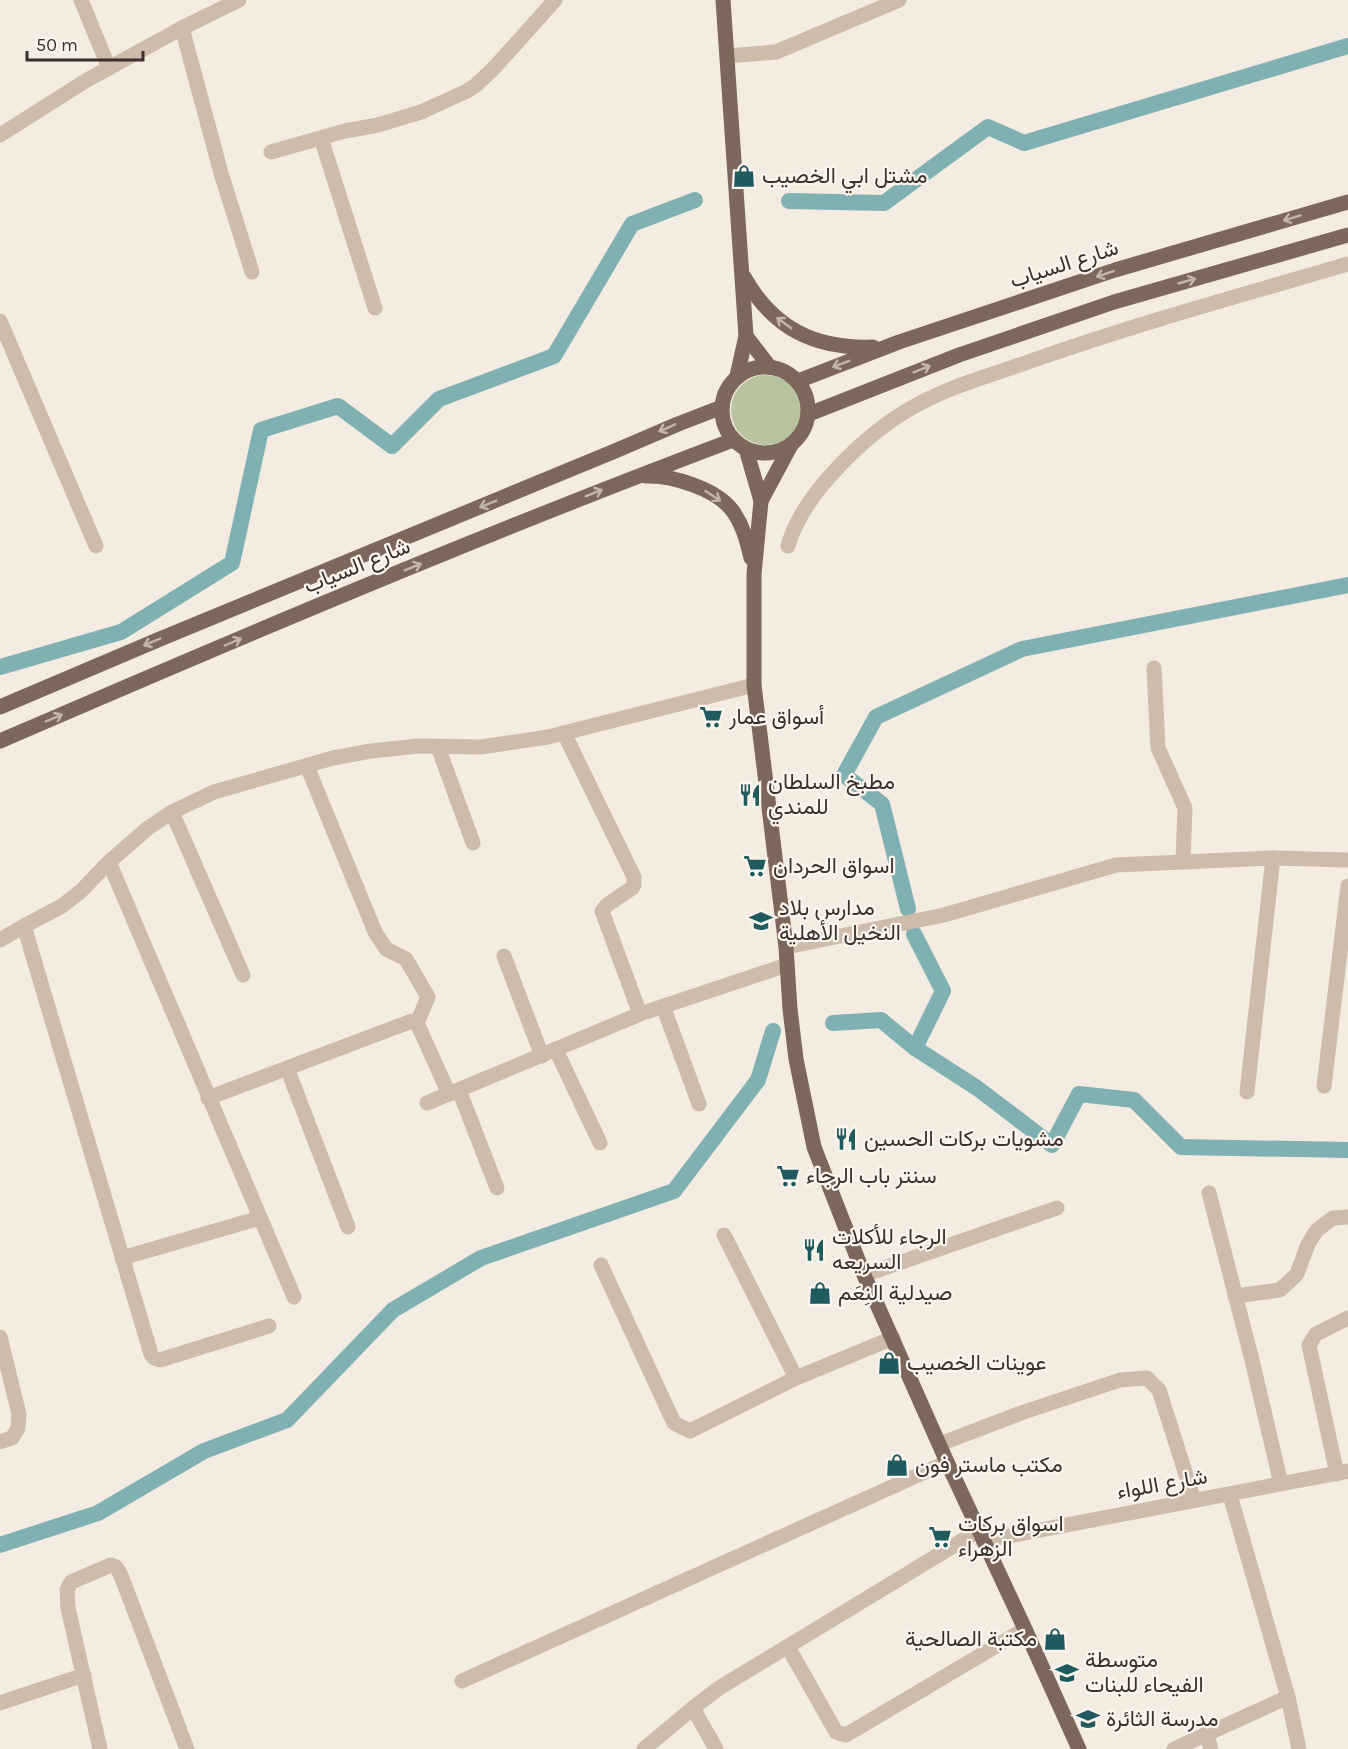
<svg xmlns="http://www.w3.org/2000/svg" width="1348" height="1749" font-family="Karla,Vazirmatn,sans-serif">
<rect width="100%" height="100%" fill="#f4ebe1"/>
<circle fill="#b8c4a0" cx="766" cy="410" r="35"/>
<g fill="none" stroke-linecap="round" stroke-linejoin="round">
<g stroke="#7fb0b2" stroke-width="16">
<polyline points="789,201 884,203 988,127 1024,143 1348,46"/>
<polyline points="0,667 121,632 232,563 261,430 338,406 392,446 439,399 554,356 632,224 695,200"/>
<polyline points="908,909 882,804 844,775 876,717 1022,649 1348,585"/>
<polyline points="914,934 943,991 915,1048"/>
<polyline points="833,1023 881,1020 915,1048 977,1088 1052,1145 1079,1094 1134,1100 1181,1147 1348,1150"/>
<polyline points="0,1545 98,1513 204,1451 287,1420 393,1310 481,1258 674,1191 758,1080 773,1031"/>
</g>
<g stroke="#cdbbac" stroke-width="15">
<polyline points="81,0 109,68"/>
<polyline points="182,28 221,173 252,272"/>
<polyline points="727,56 776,52 899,0"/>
<polyline points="0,135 87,80 182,28 239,0"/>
<polyline points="321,138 375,308"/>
<polyline points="271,152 345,131 378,125 421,112 465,92 475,86 494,68 555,0"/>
<polyline points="0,321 96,546"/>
<path d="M 788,546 C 802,494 867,433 913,407 C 949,386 992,375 1031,361 C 1136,324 1242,295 1348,264"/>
<polyline points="1154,668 1158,748 1185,808 1183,862"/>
<polyline points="564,733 634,877 634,885 632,888 607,905 602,911 640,1014"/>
<polyline points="438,747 473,843"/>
<polyline points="307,766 375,932 386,949 406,959 428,997 417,1023"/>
<polyline points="172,812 243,975"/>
<polyline points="109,862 294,1297"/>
<polyline points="24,926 151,1354 154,1358 160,1360 269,1326"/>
<polyline points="0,940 24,926 62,906 81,891 109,862 148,828 172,812 214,792 333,758 371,751 418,746 481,747 548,737 754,685"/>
<polyline points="786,947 944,915 1116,865 1273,858 1348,860"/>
<polyline points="504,956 542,1056"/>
<polyline points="663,1006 699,1104"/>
<polyline points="556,1050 600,1143"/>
<polyline points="287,1068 348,1227"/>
<polyline points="1324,1086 1348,886"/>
<polyline points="459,1090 497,1188"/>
<polyline points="1247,1092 1273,858"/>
<polyline points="208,1098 412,1021 417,1023 449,1094"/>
<polyline points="427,1103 640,1014 787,965"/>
<polyline points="1209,1193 1252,1360 1281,1484"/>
<polyline points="724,1235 796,1378"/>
<polyline points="122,1258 260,1218"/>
<polyline points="601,1265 674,1423 690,1431 796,1378 893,1338"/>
<polyline points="864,1275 1057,1208"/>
<polyline points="1235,1296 1280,1290 1297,1274 1308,1244 1317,1230 1333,1218 1348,1217"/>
<polyline points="0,1337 19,1414 18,1428 12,1438 0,1442"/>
<polyline points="940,1444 1021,1413 1120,1380 1147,1378 1159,1390 1194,1500"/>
<polyline points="1337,1474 1309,1345 1316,1334 1348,1318"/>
<polyline points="1230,1495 1288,1697 1299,1749"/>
<polyline points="983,1541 1348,1471"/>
<polyline points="788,1647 836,1732 846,1735 1025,1629"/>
<polyline points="462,1681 947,1462"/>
<polyline points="0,1703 84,1675"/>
<polyline points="693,1708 716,1749"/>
<polyline points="1206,1733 1211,1749"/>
<polyline points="100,1749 68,1608 67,1590 71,1582 111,1565 116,1567 120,1573 187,1749"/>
<polyline points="644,1749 693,1708 719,1688 978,1531"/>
<polyline points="1174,1749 1288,1697"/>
</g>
<g stroke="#7d675c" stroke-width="15">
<polyline points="723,0 746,336 737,376"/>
<path d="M 744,277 C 773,328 814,349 873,347"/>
<polyline points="746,336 769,366"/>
<circle cx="765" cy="410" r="43"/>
<polyline points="798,381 899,342 1115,270 1348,202"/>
<polyline points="809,414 959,355 1114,302 1348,235"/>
<polyline points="746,449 761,501 754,574 754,685 786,947 790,1009 796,1059 814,1147 864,1275 947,1462 1025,1629 1079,1749"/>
<path d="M 646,476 C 672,475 716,489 732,510 C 743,525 747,541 751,558"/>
<polyline points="761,501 791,445"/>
<polyline points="0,707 160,639 615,451 678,424 722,407"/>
<path d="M 0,741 C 243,636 486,533 733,440"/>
</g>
</g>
<defs><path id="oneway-shaft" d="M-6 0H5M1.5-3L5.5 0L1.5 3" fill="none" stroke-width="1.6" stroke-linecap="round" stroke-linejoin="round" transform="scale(1.5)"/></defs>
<g stroke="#c2b5ac">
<use href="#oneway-shaft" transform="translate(1292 218) rotate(163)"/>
<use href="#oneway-shaft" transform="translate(1105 274) rotate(162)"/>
<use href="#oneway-shaft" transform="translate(1187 281) rotate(-16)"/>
<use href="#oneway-shaft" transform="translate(784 323) rotate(-144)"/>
<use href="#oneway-shaft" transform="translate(841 364) rotate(159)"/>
<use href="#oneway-shaft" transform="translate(922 369) rotate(-22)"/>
<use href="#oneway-shaft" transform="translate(667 428) rotate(156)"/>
<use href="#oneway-shaft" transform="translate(594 493) rotate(-22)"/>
<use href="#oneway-shaft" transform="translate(713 496) rotate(33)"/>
<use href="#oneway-shaft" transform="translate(488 504) rotate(158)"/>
<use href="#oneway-shaft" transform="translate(413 567) rotate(-22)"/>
<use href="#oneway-shaft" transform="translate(152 642) rotate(157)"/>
<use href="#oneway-shaft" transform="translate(233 642) rotate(-23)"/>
<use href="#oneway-shaft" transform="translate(54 718) rotate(-23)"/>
</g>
<defs>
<g id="shop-bare" transform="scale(1.8)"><path d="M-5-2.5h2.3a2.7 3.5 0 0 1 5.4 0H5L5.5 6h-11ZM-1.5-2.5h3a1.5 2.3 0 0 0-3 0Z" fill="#1f5a5e" stroke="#fbf5ee" stroke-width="2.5" paint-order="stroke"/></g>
<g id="supermarket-bare" transform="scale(1.8)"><path d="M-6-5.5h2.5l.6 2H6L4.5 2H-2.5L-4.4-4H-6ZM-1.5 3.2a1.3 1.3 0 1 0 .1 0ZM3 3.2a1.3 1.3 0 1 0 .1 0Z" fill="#1f5a5e" stroke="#fbf5ee" stroke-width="2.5" paint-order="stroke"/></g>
<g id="restaurant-bare" transform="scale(1.8)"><path d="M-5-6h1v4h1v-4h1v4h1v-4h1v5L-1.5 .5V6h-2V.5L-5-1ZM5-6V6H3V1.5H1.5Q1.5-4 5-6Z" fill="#1f5a5e" stroke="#fbf5ee" stroke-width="2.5" paint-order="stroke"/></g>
<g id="school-bare" transform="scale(1.8)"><path d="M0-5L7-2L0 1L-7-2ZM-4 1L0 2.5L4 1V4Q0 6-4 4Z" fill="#1f5a5e" stroke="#fbf5ee" stroke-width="2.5" paint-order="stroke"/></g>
</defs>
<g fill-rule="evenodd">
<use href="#shop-bare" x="744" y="176"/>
<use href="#supermarket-bare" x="711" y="717"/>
<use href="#restaurant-bare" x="750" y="795"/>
<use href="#supermarket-bare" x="755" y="866"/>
<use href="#school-bare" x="761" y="921"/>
<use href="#restaurant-bare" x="846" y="1139"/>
<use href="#supermarket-bare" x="788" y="1176"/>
<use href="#restaurant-bare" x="814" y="1250"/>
<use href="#shop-bare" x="820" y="1293"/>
<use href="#shop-bare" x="889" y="1363"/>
<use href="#shop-bare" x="897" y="1465"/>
<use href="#supermarket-bare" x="940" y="1537"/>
<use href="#shop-bare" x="1055" y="1639"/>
<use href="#school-bare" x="1067" y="1673"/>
<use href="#school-bare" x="1088" y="1719"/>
</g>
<g text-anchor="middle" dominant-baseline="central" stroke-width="4.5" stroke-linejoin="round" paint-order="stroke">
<g font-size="22" fill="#3b302b" stroke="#fbf5ee" text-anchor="start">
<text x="762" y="176">مشتل ابي الخصيب</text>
<text x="729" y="717">أسواق عمار</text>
<text x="768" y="782">مطبخ السلطان<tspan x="768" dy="25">للمندي</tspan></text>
<text x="773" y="866">اسواق الحردان</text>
<text x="779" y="908">مدارس بلاد<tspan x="779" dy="25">النخيل الأهلية</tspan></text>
<text x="864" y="1139">مشويات بركات الحسين</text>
<text x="806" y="1176">سنتر باب الرجاء</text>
<text x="832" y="1237">الرجاء للأكلات<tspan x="832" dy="25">السريعه</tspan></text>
<text x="838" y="1293">صيدلية النِعَم</text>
<text x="907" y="1363">عوينات الخصيب</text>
<text x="915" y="1465">مكتب ماستر فون</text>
<text x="958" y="1524">اسواق بركات<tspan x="958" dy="25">الزهراء</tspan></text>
<text x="1037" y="1639" text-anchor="end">مكتبة الصالحية</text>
<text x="1085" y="1660">متوسطة<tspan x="1085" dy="25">الفيحاء للبنات</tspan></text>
<text x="1106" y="1719">مدرسة الثائرة</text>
</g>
<g font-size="22" fill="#3b302b" stroke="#fbf5ee">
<text transform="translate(1064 264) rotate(-18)">شارع السياب</text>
<text transform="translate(357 566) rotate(-22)">شارع السياب</text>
<text transform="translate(1162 1484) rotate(-10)">شارع اللواء</text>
</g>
</g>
<path d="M27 51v9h116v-9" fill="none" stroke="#3b302b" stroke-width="3"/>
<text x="36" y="51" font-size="18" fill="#3b302b" stroke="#fbf5ee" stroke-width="4.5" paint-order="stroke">50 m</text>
</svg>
